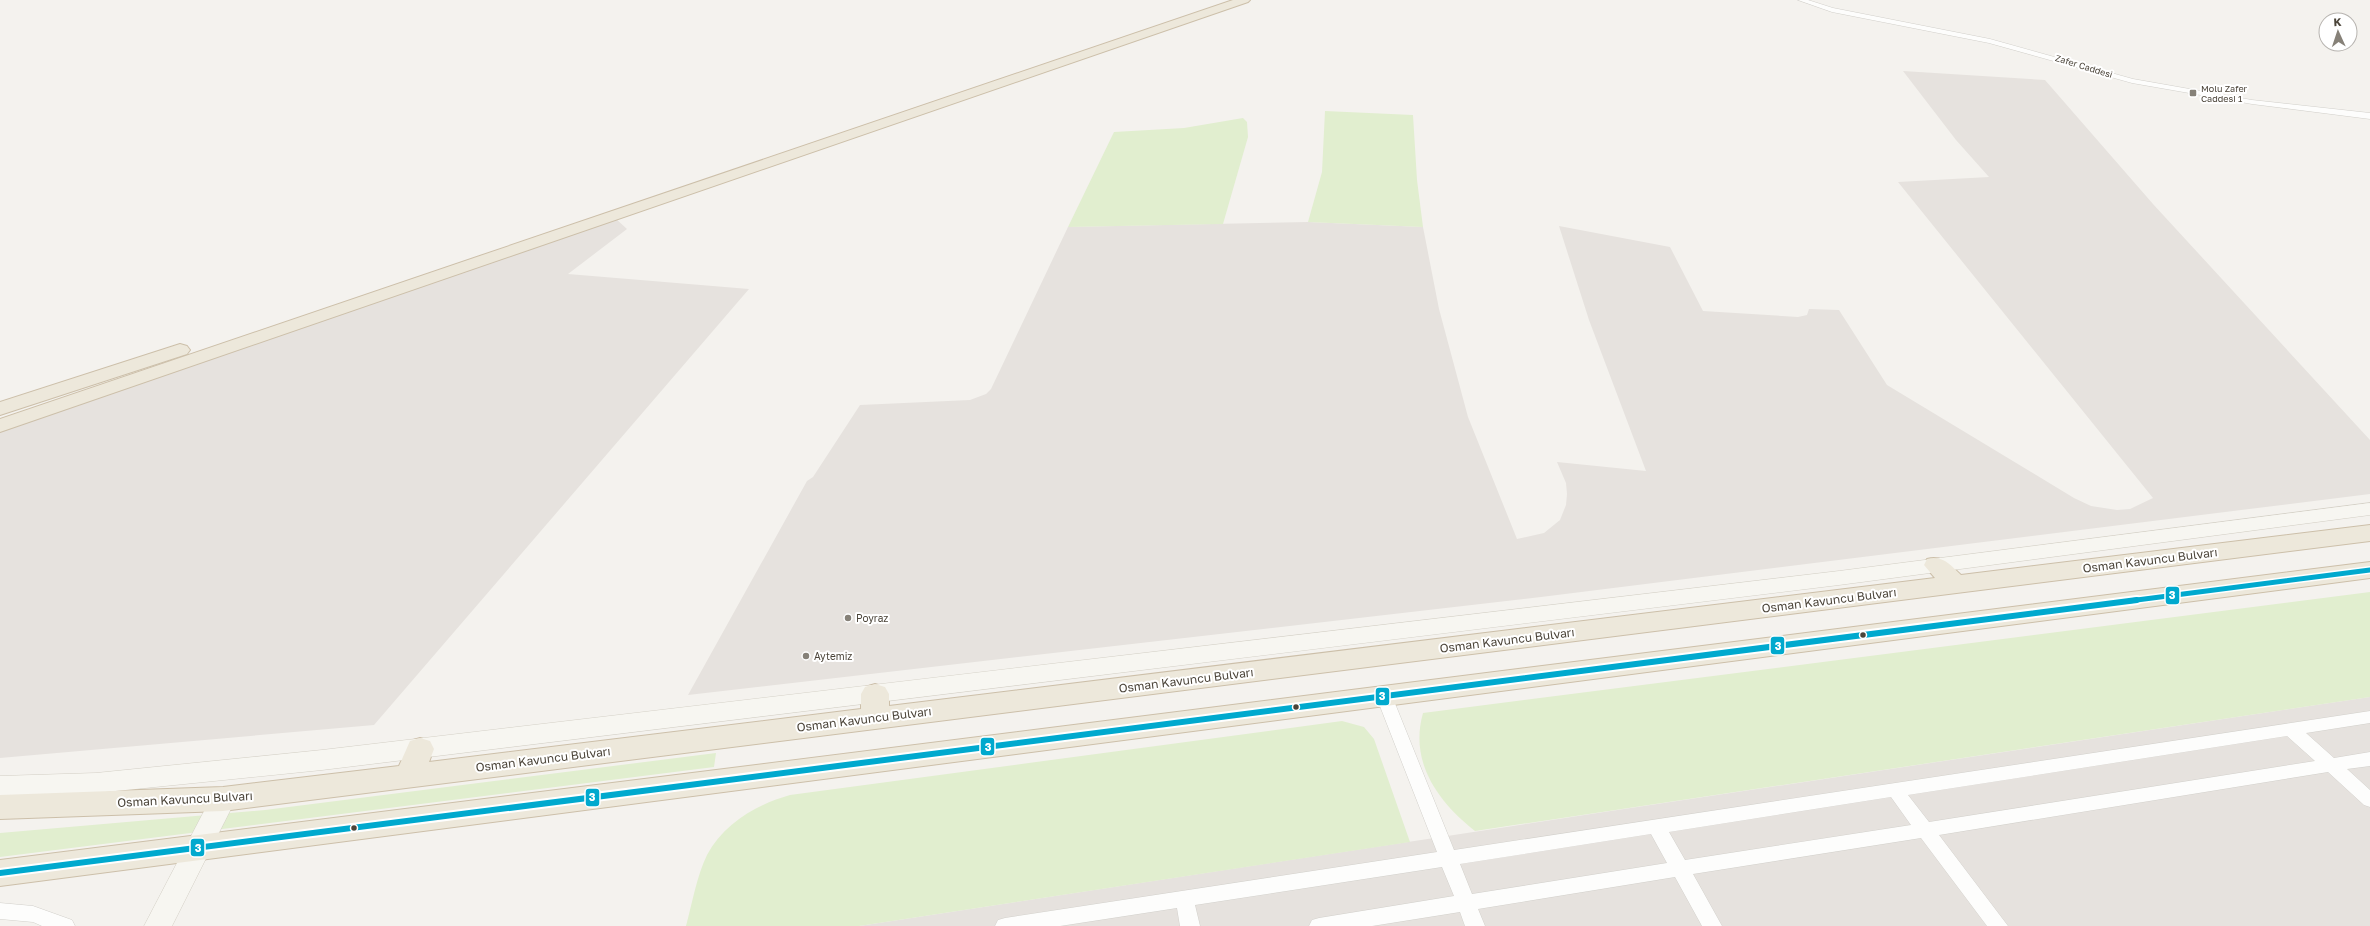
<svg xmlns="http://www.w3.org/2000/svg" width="2370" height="926" font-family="'Golos Text',sans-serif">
<rect width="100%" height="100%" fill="#f4f2ee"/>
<g fill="#e6e2de">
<polygon points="1903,71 2045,80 2153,204 2370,440 2370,494 1541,597 688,695 807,481 813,477 860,405 970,400 986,394 991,389 1068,227 1308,222 1423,227 1439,309 1468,417 1517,539 1544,533 1560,520 1566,505 1567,494 1566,483 1557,462 1646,471 1589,320 1559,226 1670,247 1703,311 1798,317 1807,315 1809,309 1839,310 1887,385 2074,498 2091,506 2117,510 2130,509 2153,498 1898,182 1989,177 1956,140"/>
<polygon points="615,218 627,229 568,274 749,289 374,725 0,758 0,428"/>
<polygon points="2370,697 2370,926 859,926 1604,812"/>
</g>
<g fill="#e1eecf">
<polygon points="1325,111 1413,115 1417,180 1423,227 1308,222 1322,172"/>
<polygon points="1243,118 1247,122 1248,137 1223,224 1068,227 1114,132 1184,128"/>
<path d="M 2370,592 L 2370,697 L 1475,831 C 1438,802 1409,762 1423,713 Z"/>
<path d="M 1342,721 L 1364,727 L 1374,739 L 1410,842 L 859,926 L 686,926 C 692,904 697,875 707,855 C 724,823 758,804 790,795 Z"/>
<polygon points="716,753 714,767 0,857 0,833 265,810"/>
</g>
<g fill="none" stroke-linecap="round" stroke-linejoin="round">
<g stroke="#d2d0cb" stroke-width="1">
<g id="street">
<polygon points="1798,0 1808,0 1833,8 1990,39 2133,79 2252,100 2370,113 2370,119 2252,104 2132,83 1989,43 1832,12"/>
<path d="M 1384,690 L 1390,692 L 1392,696 L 1454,850 L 2370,711 L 2370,723 L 2306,733 L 2334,758 L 2370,752 L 2370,766 L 2347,769 L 2370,790 L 2370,807 L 2364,805 L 2328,772 L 1939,835 L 2008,926 L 1987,926 L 1921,838 L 1693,874 L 1722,926 L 1702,926 L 1675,877 L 1478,909 L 1485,926 L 1465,926 L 1460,912 L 1372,926 L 1309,926 L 1312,920 L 1319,918 L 1454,896 L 1442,867 L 1195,905 L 1200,926 L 1180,926 L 1177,908 L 1060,926 L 995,926 L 998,920 L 1005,918 L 1437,852 L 1376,696 L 1378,692 ZM 2287,736 L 2315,761 L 1929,822 L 1908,795 ZM 1891,797 L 1911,825 L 1685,860 L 1669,832 ZM 1651,834 L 1667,863 L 1472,894 L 1460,864 Z"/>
<polygon points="0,903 33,906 72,920 75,926 42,926 33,922 0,919"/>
</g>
</g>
<g stroke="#d3cfc5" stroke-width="1">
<g id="secondary">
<polygon points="2370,503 2370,515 1839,585 322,770 96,793 0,796 0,776 96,773 322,750 1839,571"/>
<polygon points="223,789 232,792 236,799 172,926 144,926 214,792"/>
</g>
</g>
<g stroke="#ccbfa9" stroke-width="2">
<g id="highway">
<polygon points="1233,0 1250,0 1248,2 0,432 0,419"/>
<polygon points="180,344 187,346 190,350 187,354 0,415 0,402"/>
<path d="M 2370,525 L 2370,541 L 223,811 L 0,819 L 0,795 L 223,787 L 399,766 L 410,741 L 420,738 L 430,741 L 434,749 L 429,762 L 861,709 L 861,694 L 865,687 L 875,684 L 885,687 L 889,694 L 889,706 L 1935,578 L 1924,565 L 1927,559 C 1943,555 1950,565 1961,575 Z"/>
<polygon points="2370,562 2370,578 0,886 0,860"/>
</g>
</g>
<use href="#street" fill="#fdfdfc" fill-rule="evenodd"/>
<use href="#secondary" fill="#f7f6f1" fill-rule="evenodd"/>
<use href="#highway" fill="#ede8db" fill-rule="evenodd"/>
<g stroke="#fff" stroke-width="8">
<polyline id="bus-1-far1" points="2129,601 2370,570"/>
</g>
<g stroke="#fff" stroke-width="10">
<polyline id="bus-1" points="0,873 2137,600"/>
</g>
<use href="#bus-1-far1" stroke="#00a9ce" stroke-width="5"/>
<use href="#bus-1" stroke="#00a9ce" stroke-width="6"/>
</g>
<g fill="#868178" stroke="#fff" stroke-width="1.5">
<rect x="2189" y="89" width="8" height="8" rx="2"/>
<circle cx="848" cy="618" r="4"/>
<circle cx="806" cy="656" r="4"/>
</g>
<g fill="#4b4439" stroke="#fff" stroke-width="1.5">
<circle cx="1863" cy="635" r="3.5"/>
<circle cx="1296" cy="707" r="3.5"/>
<circle cx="354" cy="828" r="3.5"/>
</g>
<g text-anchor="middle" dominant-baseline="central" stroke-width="4" stroke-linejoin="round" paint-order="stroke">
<g font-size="9" fill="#4b4439" stroke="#fff">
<text transform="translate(2084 66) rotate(17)">Zafer Caddesi</text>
</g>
<g font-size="9" fill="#4b4439" stroke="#fff" text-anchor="start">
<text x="2201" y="88">Molu Zafer<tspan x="2201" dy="10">Caddesi 1</tspan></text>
</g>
<g font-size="10" fill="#4b4439" stroke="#fff" text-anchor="start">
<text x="856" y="618">Poyraz</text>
<text x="814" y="656">Aytemiz</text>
</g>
<g font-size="12" fill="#4b4439" stroke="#fff">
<text transform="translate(2150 560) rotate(-7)">Osman Kavuncu Bulvarı</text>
<text transform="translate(1829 600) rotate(-7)">Osman Kavuncu Bulvarı</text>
<text transform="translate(1507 640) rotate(-7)">Osman Kavuncu Bulvarı</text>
<text transform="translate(1186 680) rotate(-7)">Osman Kavuncu Bulvarı</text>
<text transform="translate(864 719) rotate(-7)">Osman Kavuncu Bulvarı</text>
<text transform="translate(543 759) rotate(-7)">Osman Kavuncu Bulvarı</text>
<text transform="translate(185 799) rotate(-3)">Osman Kavuncu Bulvarı</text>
</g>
</g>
<g stroke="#fff" stroke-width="1.5">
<rect x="2165" y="586" width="15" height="19" rx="4" fill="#00a9ce"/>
<rect x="1770" y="636" width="15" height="19" rx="4" fill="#00a9ce"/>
<rect x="1375" y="687" width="15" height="19" rx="4" fill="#00a9ce"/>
<rect x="980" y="737" width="15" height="19" rx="4" fill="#00a9ce"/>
<rect x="585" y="788" width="15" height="19" rx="4" fill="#00a9ce"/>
<rect x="190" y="838" width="15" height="19" rx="4" fill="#00a9ce"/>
</g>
<g font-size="11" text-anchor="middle" font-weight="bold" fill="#fff">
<text x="2172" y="599">3</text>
<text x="1778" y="650">3</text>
<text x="1382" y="700">3</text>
<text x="988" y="751">3</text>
<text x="592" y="801">3</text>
<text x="198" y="852">3</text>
</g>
<g transform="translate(2338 32) rotate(357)"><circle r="19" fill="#ffffff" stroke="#b7b4b0"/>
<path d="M0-3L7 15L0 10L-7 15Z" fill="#868178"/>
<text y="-6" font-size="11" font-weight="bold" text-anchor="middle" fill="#4b4439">K</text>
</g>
</svg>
